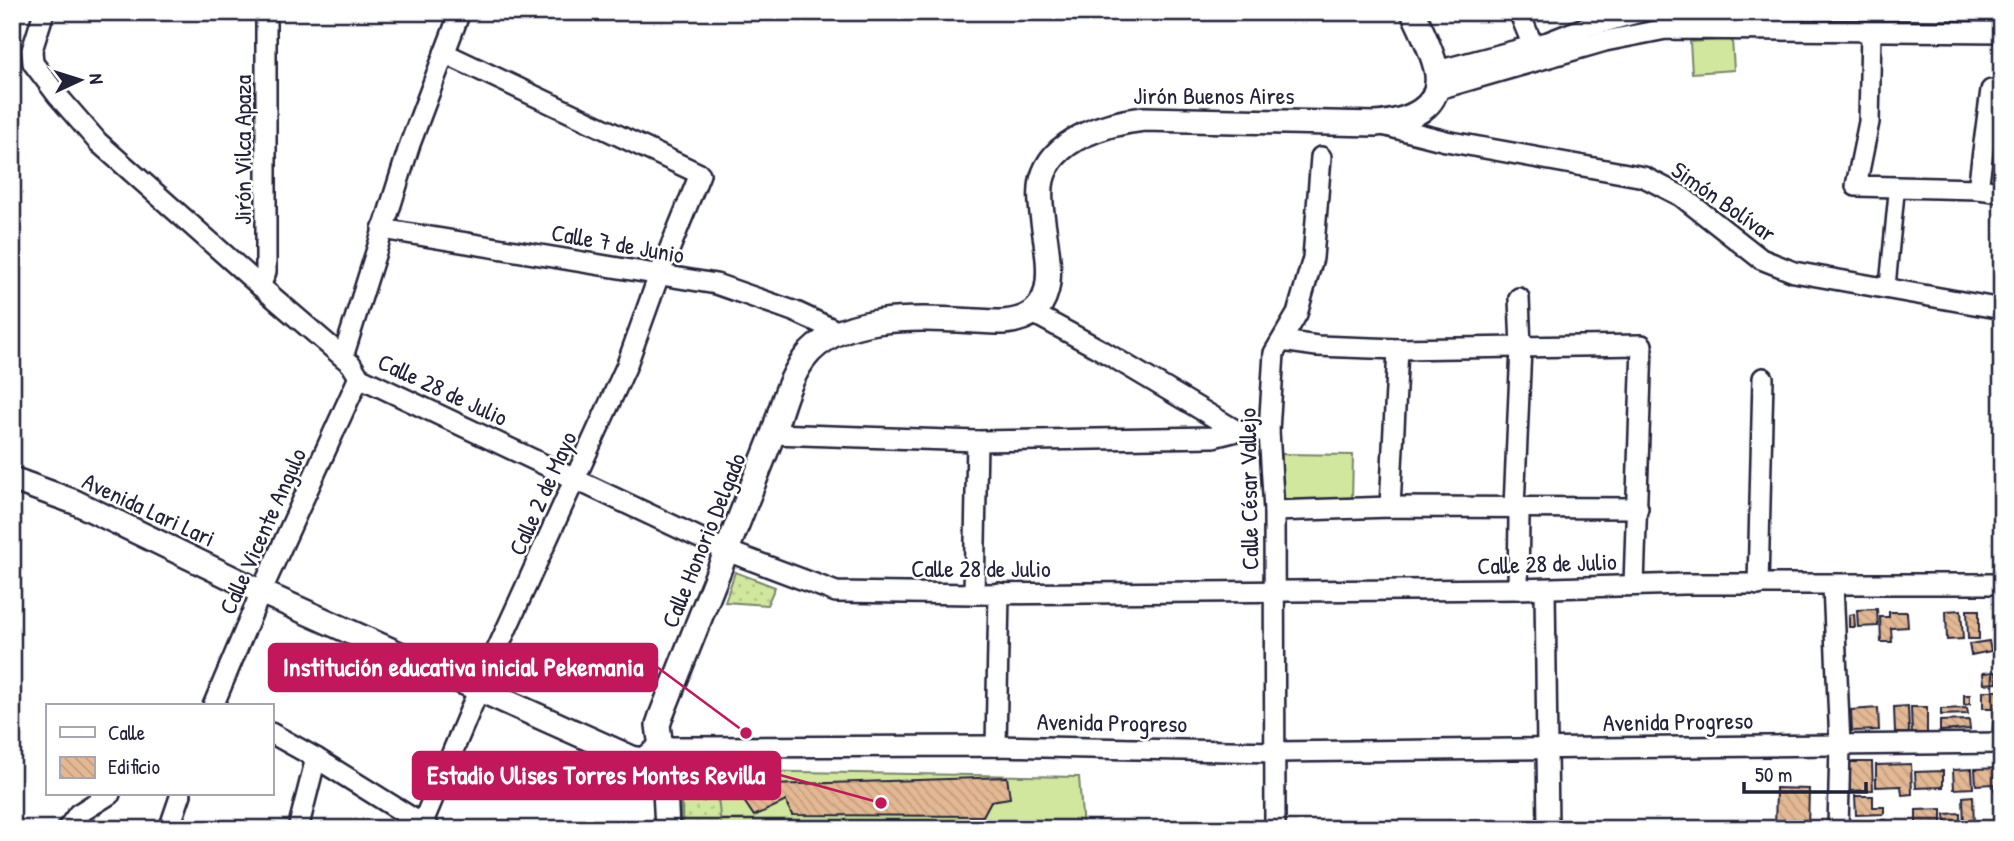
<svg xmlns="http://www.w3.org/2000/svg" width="2014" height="841" font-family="'Patrick Hand',sans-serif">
<defs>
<pattern id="park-dots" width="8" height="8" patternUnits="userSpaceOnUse" patternTransform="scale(1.75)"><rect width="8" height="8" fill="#d0e79d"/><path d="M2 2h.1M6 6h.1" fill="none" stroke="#b2c688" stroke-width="1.8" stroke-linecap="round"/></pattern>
<pattern id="building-back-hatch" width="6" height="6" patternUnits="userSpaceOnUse" patternTransform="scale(1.75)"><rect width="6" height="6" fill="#e3b893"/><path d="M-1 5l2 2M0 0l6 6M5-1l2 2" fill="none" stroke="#c29e80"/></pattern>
</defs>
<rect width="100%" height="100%" fill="#fff"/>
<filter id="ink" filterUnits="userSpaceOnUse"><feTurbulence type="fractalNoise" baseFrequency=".0143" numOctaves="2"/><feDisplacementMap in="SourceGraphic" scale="14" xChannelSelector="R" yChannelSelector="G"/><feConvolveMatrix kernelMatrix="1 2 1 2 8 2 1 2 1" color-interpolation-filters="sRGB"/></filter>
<g filter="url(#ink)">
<g fill="#d0e79d" stroke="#79846c" stroke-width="2">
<polygon points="1732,39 1734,70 1692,73 1690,42"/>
<polygon points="1282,454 1353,455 1352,501 1282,500"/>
<polygon points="680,770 1079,777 1083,829 681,829"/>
</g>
<g fill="url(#park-dots)" stroke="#79846c" stroke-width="2">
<polygon points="735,572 775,587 767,605 725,602"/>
<polygon points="716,775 721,827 683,829 681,789 685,776"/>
</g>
<g fill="url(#building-back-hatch)" stroke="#22223b" stroke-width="2">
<polygon points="1877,609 1878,626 1858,627 1857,610"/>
<polygon points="1961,610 1963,639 1947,640 1946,611"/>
<polygon points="1967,610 1979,610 1979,639 1968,639"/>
<polygon points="2002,610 2002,624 1996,624 1996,611"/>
<polygon points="1889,612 1907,612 1908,627 1891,628 1892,642 1881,642 1880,617 1889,617"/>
<polygon points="1854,614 1855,627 1849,627 1849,615"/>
<polygon points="1989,641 1991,651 1971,655 1969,644"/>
<polygon points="1996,672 1997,683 1984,684 1983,673"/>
<polygon points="1983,691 1999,691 2000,708 1983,708"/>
<polygon points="1964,695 1970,695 1970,704 1964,705"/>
<polygon points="1908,706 1909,733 1895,733 1894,707"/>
<polygon points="1911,707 1927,707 1927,734 1912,735"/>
<polygon points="1878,708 1879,730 1852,731 1851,710"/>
<polygon points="1967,708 1968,714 1941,715 1941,709"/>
<polygon points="1969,720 1970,729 1940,731 1940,721"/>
<polygon points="1993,722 2002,722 2001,738 1992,738"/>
<polygon points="1849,762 1872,762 1873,790 1850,791"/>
<polygon points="1911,764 1912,794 1902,795 1901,786 1876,787 1876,765"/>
<polygon points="2002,768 2002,790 1994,790 1994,784 1976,785 1975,769"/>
<polygon points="1972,769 1973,788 1954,789 1953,770"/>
<polygon points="1943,771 1943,787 1916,788 1915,772"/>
<polygon points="1007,777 1010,798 991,801 983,816 792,815 786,801 754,816 744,801 770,785"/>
<polygon points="1776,788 1809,789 1808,829 1775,829"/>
<polygon points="1855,796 1873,796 1873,807 1884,807 1884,814 1856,815"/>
<polygon points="1973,796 1974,829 1964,829 1963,797"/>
<polygon points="1942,809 1942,823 1916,824 1916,810"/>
<polygon points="1960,813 1960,824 1946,825 1945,814"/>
<polygon points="1886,820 1886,829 1852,829 1869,828 1869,821"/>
<polygon points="1168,823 1168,829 1089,829 1089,828"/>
</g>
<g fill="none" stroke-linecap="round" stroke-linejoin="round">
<g stroke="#22223b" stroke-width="19">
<polyline id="pedestrian" points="1881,288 1888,281 1897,188"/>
</g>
<g stroke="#22223b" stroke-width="24">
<g id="minor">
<polyline points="44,12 32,50 33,63 58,96 98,142 260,286 351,364 359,377 727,551 836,592 974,594 1518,589 1684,584 2002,584"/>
<polyline points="1519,12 1536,53"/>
<polyline points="1871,32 1869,122 1856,186 1978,189 2002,192"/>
<polyline points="1437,71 1548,42 1589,26 1640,12"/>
<polyline points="1435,90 1605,41 1666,29 2002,32"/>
<polyline points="1379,124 1446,141 1644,177 1681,196 1761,259 1794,272 2002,309"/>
<polyline points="1978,189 1991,90"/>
<polyline points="382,229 716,284 796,312 839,332"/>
<polyline points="260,286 266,272 266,12"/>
<polyline points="1031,312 1101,350 1237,431"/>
<polyline points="1282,341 1317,346 1398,349 1642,345 1634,585"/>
<polyline points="343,357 410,144 460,12"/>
<polyline points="773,434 977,441 1213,437 1237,431 1269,431"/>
<polyline points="1390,507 1398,349"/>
<polyline points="1274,511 1390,507 1638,508"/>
<polyline points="1758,585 1763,378"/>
<polyline points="1833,585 1840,745 1838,829"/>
<polyline points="1518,589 1519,515 1514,507 1521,348 1519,298"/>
<polyline points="1545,589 1548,829"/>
<polyline points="974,594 977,441"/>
<polyline points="213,706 261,592 359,377"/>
<polyline points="271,733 316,758 298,829"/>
<polyline points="996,746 999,593"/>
<polyline points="661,747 996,746 1275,752 2002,743"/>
<polyline points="316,758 430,829"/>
<polyline points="67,829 78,814 110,794"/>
<polyline points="169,829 181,794"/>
<polyline points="420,829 479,689 626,367 659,275 700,174 444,53"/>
<polyline points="1275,829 1274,511 1269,431 1274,353 1297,314 1313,258 1321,157"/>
</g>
</g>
<g stroke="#22223b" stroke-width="28">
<g id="tertiary">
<polyline points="12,479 75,502 261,592 632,758 644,760 661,747"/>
<path d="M 667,829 L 664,770 L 658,725 L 661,716 L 773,434 C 781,409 788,381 804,359 C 845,305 943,321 1003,322 C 1082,316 1032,224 1042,180 C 1052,138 1108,123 1144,119 L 1376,124 C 1407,121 1445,109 1436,69 C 1432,50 1421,30 1413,12"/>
</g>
</g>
<use href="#pedestrian" stroke="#fff" stroke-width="14"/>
<use href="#minor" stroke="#fff" stroke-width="19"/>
<use href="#tertiary" stroke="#fff" stroke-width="23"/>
</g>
</g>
<g text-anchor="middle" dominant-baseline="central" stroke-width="5" stroke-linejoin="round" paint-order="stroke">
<g font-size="24" fill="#22223b" stroke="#fff">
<text x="1214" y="95">Jirón Buenos Aires</text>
<text transform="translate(242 150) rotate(-90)">Jirón Vilca Apaza</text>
<text transform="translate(1724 201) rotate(35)">Simón Bolívar</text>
<text transform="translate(618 243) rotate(10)">Calle 7 de Junio</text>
<text transform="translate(443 389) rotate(25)">Calle 28 de Julio</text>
<text transform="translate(1248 489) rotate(-91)">Calle César Vallejo</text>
<text transform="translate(542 493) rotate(-66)">Calle 2 de Mayo</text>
<text transform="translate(149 509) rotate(25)">Avenida Lari Lari</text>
<text transform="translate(262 531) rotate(-66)">Calle Vicente Angulo</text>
<text transform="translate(703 540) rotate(-68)">Calle Honorio Delgado</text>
<text transform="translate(1547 563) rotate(-2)">Calle 28 de Julio</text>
<text x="981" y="568">Calle 28 de Julio</text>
<text transform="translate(1678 721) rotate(-1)">Avenida Progreso</text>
<text transform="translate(1112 722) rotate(1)">Avenida Progreso</text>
</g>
</g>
<path fill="none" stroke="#c2185b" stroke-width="2.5" d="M746 733L657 667M881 803L780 775"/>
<g fill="#c2185b" stroke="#fff" stroke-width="2.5">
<circle cx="746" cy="733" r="7"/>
<circle cx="881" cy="803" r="7"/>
</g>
<g fill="#c2185b" stroke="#c2185b" stroke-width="2.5">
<rect x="269" y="644" width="388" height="47" rx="7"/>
<rect x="413" y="752" width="367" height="47" rx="7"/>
</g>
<g font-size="26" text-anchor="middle" font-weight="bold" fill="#fff">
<text x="463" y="676">Institución educativa inicial Pekemania</text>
<text x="596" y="784">Estadio Ulises Torres Montes Revilla</text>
</g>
<rect width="2014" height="841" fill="none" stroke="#fff" stroke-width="42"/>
<rect x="21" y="21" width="1972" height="799" fill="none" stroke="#22223b" stroke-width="2.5" filter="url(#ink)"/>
<rect x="46" y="704" width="228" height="91" fill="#ffffff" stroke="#a7a7b1" stroke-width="2"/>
<rect x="60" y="727" width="35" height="10" fill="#ffffff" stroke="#a7a7b1" stroke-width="2"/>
<text x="108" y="740" font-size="21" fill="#22223b">Calle</text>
<rect x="60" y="757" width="35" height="21" fill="url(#building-back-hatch)" stroke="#a7a7b1" stroke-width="2"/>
<text x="108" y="774" font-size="21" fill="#22223b">Edificio</text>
<g transform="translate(80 80) rotate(86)" stroke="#ffffff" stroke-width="5" paint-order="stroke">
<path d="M0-5L12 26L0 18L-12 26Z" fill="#22223b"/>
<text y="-10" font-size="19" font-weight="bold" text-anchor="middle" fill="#22223b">N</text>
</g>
<path d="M1744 782v10h122v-10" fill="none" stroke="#22223b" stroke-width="3.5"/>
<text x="1755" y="782" font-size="21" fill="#22223b" stroke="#ffffff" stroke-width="5" paint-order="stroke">50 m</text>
</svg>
